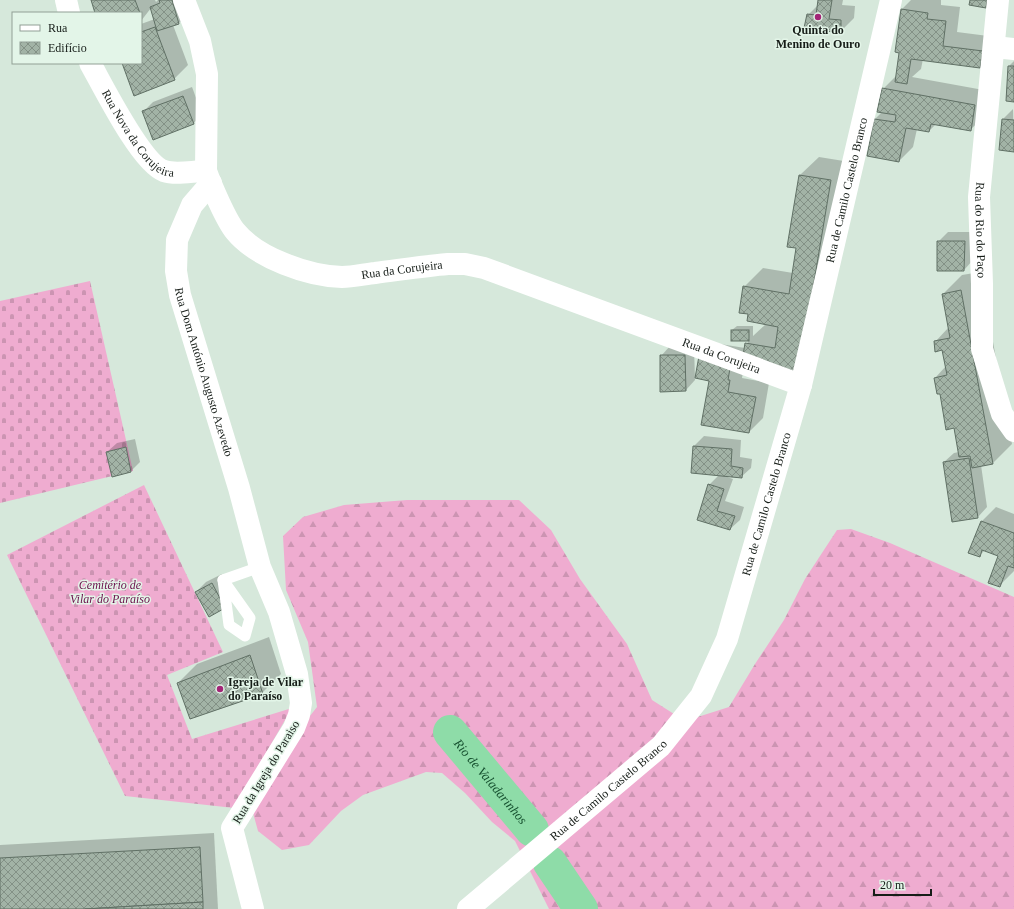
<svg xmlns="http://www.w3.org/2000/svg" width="1014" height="909" font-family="'Times New Roman',serif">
<defs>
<pattern id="forest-firs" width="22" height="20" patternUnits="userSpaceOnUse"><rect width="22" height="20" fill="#efacd0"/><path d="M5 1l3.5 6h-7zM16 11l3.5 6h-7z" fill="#cc94b2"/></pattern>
<pattern id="cemetery-stones" width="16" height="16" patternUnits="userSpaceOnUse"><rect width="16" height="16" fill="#efacd0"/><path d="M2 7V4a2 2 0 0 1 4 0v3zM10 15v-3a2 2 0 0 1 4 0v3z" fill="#cc94b2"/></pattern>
<pattern id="building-cross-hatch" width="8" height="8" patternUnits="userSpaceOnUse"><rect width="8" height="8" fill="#a2b3a6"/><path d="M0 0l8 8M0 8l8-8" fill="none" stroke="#839186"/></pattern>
</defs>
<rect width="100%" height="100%" fill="#d6e8db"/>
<polygon fill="url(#forest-firs)" points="407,500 519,500 551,530 580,579 627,644 652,700 685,721 729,707 755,664 784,620 805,579 837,530 851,529 890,543 1014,597 1014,909 549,909 515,841 492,822 465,793 442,773 426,772 363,795 341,811 309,845 282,850 258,831 250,802 299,730 317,707 308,642 286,590 283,536 303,517 344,505"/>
<g fill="url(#cemetery-stones)">
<polygon points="90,281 133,471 0,503 0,301"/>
<polygon points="144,485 223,652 167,675 192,739 292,708 234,808 125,796 7,555"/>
</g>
<g fill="#0003">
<polygon points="92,0 155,0 156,2 158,0 184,0 188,14 179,23 173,25 188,65 174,79 123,63 141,63 141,24 155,19 151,8 141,21 141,13 97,13"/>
<polygon points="819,0 843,0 842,5 855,6 854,18 840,32 808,15 819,4"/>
<polygon points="911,0 941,0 941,5 960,7 957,32 996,37 994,53 980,67 923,59 921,69 912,77 989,91 985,116 970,130 936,124 929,131 917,129 913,147 899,161 875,119 882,112 883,89 897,75 900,52 901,10"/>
<polygon points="1014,61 1014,101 1009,66"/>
<polygon points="192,87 202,114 193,124 144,111 153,102"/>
<polygon points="1013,109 1014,151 1000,150 1003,119"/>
<polygon points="819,157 850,162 798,371 744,366 742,378 769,383 763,418 749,432 710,380 714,343 745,348 749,340 732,330 737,326 753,326 753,336 766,324 749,314 744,287 763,268 793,273 798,247 800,175"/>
<polygon points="948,232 974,232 973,260 964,270 938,242"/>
<polygon points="980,272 1012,444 993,463 981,465 987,507 978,517 944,462 954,453 959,452 954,427 935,378 946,366 943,349 935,342 949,327 943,294 962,275"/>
<polygon points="694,345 695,380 686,390 661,356 670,346"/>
<polygon points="704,436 741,440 740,457 752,459 751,468 741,477 722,475 733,479 725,501 744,507 740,520 730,529 698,519 709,485 719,475 692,473 694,446"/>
<polygon points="135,439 140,462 131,471 113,476 107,452 117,443"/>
<polygon points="996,507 1014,514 1014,571 999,586 1000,556 985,550 979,556 982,521"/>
<polygon points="222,574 234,598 209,615 196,592 206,582"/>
<polygon points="269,637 281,674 262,693 178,683 197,664"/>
<polygon points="214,833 218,909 0,909 0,845"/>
</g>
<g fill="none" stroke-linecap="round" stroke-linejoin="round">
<g stroke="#8edca8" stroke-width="34">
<path id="s1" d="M 450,732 L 532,830"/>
<polyline points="550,863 581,909"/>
</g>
</g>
<g fill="url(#building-cross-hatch)" stroke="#607065">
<polygon points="91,0 135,0 140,13 95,13"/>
<polygon points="159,0 172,0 179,24 157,31 150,7 160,3"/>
<polygon points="818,0 832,0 829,19 841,20 841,33 804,28 807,14 816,15"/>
<polygon points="970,0 987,0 986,8 969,5"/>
<polygon points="901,9 928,13 927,19 946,21 943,46 983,51 980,68 911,59 907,84 895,82 899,53 895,52"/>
<polygon points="155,27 175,80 134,96 122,63 141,63 141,32"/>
<polygon points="1008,66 1014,66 1014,102 1006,101"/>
<polygon points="882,88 975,105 971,131 931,124 929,132 906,128 899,162 867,156 874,119 895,122 896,115 877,112"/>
<polygon points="183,96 194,124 153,140 142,111"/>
<polygon points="1002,119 1014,120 1014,152 999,150"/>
<polygon points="799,175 831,180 799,372 742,362 745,343 775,348 778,327 747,321 748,314 739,313 743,286 789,294 796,248 787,247"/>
<polygon points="937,241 965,241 964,271 937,271"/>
<polygon points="961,290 993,464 972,468 970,456 959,457 954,428 946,430 940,394 937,394 934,378 947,375 942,350 935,352 934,341 950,338 942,294"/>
<rect x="731" y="330" width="18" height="11"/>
<polygon points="660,355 685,355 686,391 660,392"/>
<polygon points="699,356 731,362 728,380 730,380 728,392 756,397 749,433 701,425 709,381 695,378"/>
<polygon points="693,446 732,449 731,466 743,468 742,478 691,473"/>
<polygon points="126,447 131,472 112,477 106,452"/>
<polygon points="969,458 978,518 952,522 943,462"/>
<polygon points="708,484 724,489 717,511 735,516 730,530 697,520"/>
<polygon points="981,521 1014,533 1014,568 1008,566 1000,587 988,583 998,556 982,550 980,557 968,553"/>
<polygon points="212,583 225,608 209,617 195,592"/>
<polygon points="250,655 263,694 190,719 177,683"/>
<polygon points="200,847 203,902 85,909 0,909 0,858"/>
<polygon points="203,902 203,909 85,909"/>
</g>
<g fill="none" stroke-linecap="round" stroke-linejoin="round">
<g stroke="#fff" stroke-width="11">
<polygon points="223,580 250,618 245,636 229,625"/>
<polyline points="223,580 260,567"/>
</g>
<g stroke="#fff" stroke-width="22">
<polyline points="66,0 69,13"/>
<path id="s2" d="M 184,0 L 200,41 L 207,74 L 206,171 C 211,185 226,220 235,231 C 257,258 308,276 342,277 C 353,277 365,274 375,273 C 399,270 424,266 448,264 L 465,264 L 484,268 L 801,385"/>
<polyline points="994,47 1014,49"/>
<path id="s3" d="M 90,63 C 103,86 141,163 164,171 C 176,175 193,171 206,171"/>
<path id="s4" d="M 211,183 L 192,205 L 177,240 L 176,271 L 180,295 L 239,488 L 260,567 L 279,612 L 297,674 L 301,703 L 299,715 L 294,728 L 232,828 L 253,909"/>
</g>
<g stroke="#fff" stroke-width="22">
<path id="s5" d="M 998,0 L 979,197 L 982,284 L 982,349 L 1002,414 L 1014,431"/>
<path id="s6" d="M 468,909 L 661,746 L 701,696 L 727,639 L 801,385 L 891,0"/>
</g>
</g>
<g fill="#a32577" stroke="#e3f5e8" stroke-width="1.5">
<circle cx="818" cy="17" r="4"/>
<circle cx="220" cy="689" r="4"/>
</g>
<g text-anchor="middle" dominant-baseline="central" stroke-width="3" stroke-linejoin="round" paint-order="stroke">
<g font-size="12" font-weight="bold" fill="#161d18" stroke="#e3f5e8">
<text x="818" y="30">Quinta do<tspan x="818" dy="14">Menino de Ouro</tspan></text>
<text x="228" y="682" text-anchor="start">Igreja de Vilar<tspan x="228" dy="14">do Paraíso</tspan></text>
</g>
<g font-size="12" fill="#161d18" stroke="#e3f5e8">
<text stroke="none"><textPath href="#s3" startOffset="87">Rua Nova da Corujeira</textPath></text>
<text stroke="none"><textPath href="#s6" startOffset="844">Rua de Camilo Castelo Branco</textPath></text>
<text stroke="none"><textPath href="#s5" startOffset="231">Rua do Rio do Paço</textPath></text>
<text stroke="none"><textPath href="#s2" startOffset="421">Rua da Corujeira</textPath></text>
<text stroke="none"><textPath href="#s2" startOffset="757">Rua da Corujeira</textPath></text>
<text stroke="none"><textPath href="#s4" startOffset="203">Rua Dom António Augusto Azevedo</textPath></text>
<text stroke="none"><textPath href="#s6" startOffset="520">Rua de Camilo Castelo Branco</textPath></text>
<text transform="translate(266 772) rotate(-59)">Rua da Igreja do Paraiso</text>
<text stroke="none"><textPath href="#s6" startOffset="184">Rua de Camilo Castelo Branco</textPath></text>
</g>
<g font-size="12" font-style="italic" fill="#6b104c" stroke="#e3f5e8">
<text x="110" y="585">Cemitério de<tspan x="110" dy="14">Vilar do Paraíso</tspan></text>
</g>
<g font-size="13" font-style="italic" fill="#16502f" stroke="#e3f5e8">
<text stroke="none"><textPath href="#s1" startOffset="64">Rio de Valadarinhos</textPath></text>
</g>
</g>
<rect x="12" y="12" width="130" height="52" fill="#e3f5e8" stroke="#919f95"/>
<rect x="20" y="25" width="20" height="6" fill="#ffffff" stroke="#919f95"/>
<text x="48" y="32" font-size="12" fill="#161d18">Rua</text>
<rect x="20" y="42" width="20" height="12" fill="url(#building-cross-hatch)" stroke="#919f95"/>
<text x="48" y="52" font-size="12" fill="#161d18">Edifício</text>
<path d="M874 889v6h57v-6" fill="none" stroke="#161d18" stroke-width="2"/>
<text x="880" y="889" font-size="12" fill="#161d18" stroke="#e3f5e8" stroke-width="3" paint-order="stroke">20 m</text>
</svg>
